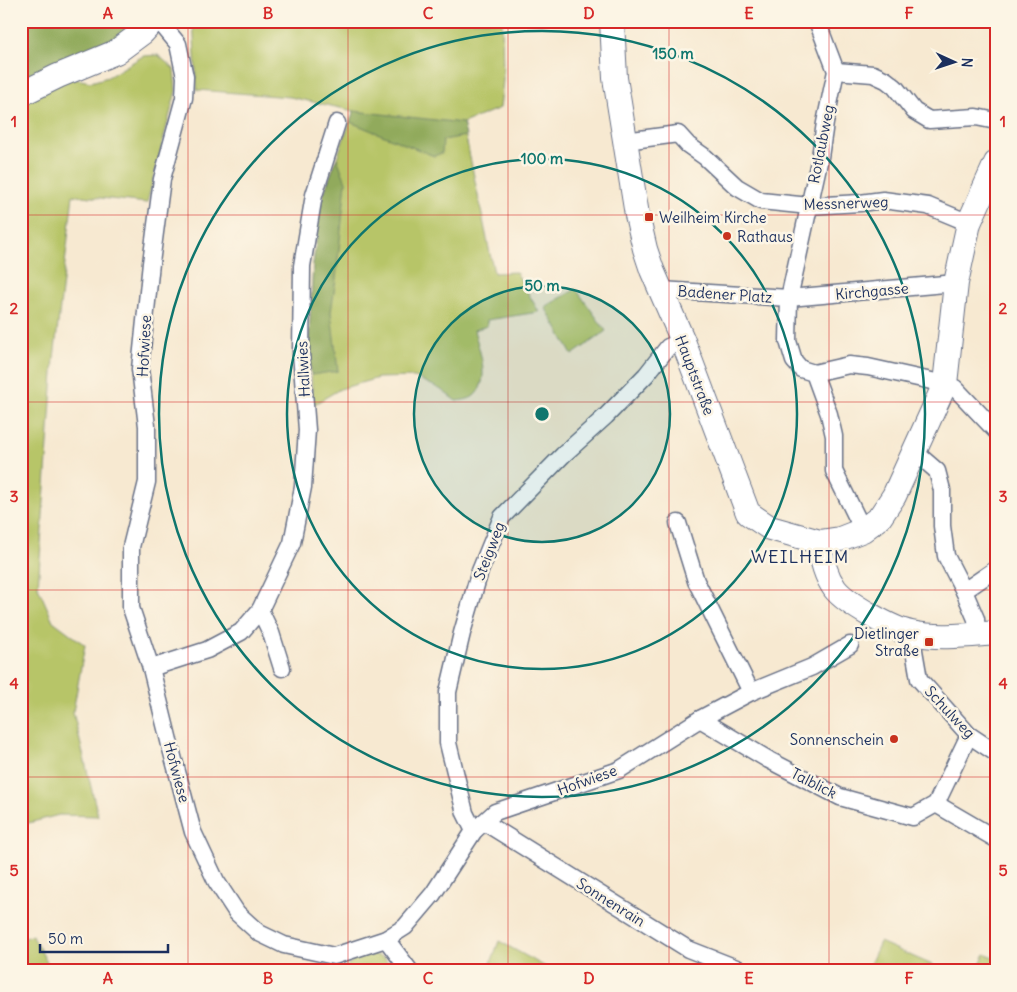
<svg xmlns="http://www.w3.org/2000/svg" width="1017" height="992" font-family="Delius,sans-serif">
<rect width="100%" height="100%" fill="#fcf5e5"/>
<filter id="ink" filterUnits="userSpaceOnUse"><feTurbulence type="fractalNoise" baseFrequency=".02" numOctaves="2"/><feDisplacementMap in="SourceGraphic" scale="10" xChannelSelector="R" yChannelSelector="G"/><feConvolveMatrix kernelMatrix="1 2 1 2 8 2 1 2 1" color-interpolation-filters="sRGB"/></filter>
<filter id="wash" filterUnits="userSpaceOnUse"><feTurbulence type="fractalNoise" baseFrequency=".0096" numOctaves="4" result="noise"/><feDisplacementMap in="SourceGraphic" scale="20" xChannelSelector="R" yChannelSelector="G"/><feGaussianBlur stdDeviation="1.12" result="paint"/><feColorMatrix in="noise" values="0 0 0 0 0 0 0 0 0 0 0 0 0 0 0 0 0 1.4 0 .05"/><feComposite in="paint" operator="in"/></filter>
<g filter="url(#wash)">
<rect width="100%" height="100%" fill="#f7e9d1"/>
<g fill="#b7c567" stroke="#697a62">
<path d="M 193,21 L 502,21 L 503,80 L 500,108 L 463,123 L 494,273 L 516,272 L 539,312 L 487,320 L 487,326 L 474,330 C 479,350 491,379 475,395 C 470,400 462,400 456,401 L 440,389 L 415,377 L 378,378 L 340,389 L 313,405 L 309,339 L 313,264 L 322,198 L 354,111 L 290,97 L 197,90 Z"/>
<polygon points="158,55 174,69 176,91 147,203 73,195 54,358 38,587 53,621 85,645 73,712 98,816 59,815 21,825 21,104 71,78 91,82 108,77 143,56"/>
<polygon points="576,289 606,331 572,355 545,307"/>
<polygon points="32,935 52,971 21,971 21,940"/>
<polygon points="499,941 553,971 488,971"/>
<polygon points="880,942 946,971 867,971"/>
<polygon points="369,953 384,958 395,971 342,971 355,958"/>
<polygon points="985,954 996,959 996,971 976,971"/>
</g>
<g fill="#91aa5c" stroke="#566c5d">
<polygon points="21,21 139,21 109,47 21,84"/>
<polygon points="354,111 463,123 466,136 443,140 442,153 434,156 350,122"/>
<polygon points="337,158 346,182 336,279 331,312 338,371 311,375 309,339 313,264 322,198"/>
</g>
</g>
<g filter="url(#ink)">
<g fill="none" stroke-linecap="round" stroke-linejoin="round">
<g stroke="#687086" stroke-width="19">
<g id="street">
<polyline points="159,21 178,44 185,77 184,98 162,179 151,263 140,369 147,426 147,482 131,547 131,608 151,668 171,749 193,832 216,881 237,913 259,933 284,945 334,956 386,939 405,927 433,894 474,831 495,812 619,770 700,719 751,692 812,667 850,645"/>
<polyline points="817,21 836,71 825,123 820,157 789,298 788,341 794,361 801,369 814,373 829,414 834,436 834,471 863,530"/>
<polyline points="836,71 873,74 886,80 895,87 914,111 929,120 976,117 996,121"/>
<polyline points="625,141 678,134 688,145 705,157 737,187 761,201 809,206 860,203 883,200 928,206 969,223"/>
<polyline points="661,290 789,298 956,283"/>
<polyline points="814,373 849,365 868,367 945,384 955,388 996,431"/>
<polyline points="915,452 937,471 942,490 942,526 946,556 964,591 976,619 977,635"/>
<polyline points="678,523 696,581 751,692"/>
<polyline points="964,591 996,569"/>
<polyline points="260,610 271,633 282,668"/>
<polyline points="911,633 919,679 969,735 996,753"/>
<polyline points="151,668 207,650 241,632 260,610 292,543 303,487 307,430 301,353 302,266 314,195 337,123"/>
<polyline points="700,719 769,760 840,797 913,817 936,804 969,735"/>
<polyline points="936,804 996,839"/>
<polyline points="484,822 688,949 744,971"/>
<polyline points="474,831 465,813 448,743 448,692 462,633 480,571 502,517 563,455 606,416 646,375 668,347 683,341"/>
<polyline points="386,939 410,971"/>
</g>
</g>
<g stroke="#687086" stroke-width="26">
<g id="secondary">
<polyline points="612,21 615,78 637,215 645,249 652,270 683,341 748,513 770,528 820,542 840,539 863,530 880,517 894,496 945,384 956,283 969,223 996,163"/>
<polyline points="21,94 58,76 116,52 143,32 153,21"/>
<path d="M 820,542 C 821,558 825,575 835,589 C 847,604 892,629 911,633 C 938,639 969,635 996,633"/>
</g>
</g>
<use href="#street" stroke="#fff" stroke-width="16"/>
<use href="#secondary" stroke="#fff" stroke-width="24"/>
</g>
</g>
<path fill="none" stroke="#d62828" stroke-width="1" stroke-opacity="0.55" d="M 188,21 L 188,971M 348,21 L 348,971M 508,21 L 508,971M 669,21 L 669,971M 829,21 L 829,971M 21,215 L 996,215M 21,402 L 996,402M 21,590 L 996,590M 21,777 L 996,777"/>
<circle cx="542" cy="414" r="128" fill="#0f766e" fill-opacity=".12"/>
<g fill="none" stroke="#0f766e" stroke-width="2.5">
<circle cx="542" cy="414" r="128"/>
<circle cx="542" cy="414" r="255"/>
<circle cx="542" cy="414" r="383"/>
</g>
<g fill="#c8321e" stroke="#fcf5e5" stroke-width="2">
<rect x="644" y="212" width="10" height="10" rx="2.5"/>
<circle cx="727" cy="236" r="5"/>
<rect x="924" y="637" width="10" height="10" rx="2.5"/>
<circle cx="894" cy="739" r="5"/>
</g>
<g text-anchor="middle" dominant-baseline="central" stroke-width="5" stroke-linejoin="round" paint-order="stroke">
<g font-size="15" fill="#1b2f5e" stroke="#fcf5e5">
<text transform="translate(821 144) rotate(-79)">Rotlaubweg</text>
<text transform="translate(846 203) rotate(-2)">Messnerweg</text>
<text transform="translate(872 291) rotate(-5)">Kirchgasse</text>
<text transform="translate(725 294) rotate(4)">Badener Platz</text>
<text transform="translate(144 346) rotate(-87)">Hofwiese</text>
<text transform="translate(303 369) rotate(-93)">Hallwies</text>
<text transform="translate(695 375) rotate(69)">Hauptstraße</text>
<text transform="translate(489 551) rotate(-69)">Steigweg</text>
<text transform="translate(950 712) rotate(47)">Schulweg</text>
<text transform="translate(177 772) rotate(75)">Hofwiese</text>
<text transform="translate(587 780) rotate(-20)">Hofwiese</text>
<text transform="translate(814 783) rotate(27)">Talblick</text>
<text transform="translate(611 902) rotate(32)">Sonnenrain</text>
</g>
<g font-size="15" fill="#1b2f5e" stroke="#fcf5e5" text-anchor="start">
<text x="659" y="217">Weilheim Kirche</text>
<text x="737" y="236">Rathaus</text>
<text x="919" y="633" text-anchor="end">Dietlinger<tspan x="919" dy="17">Straße</tspan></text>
<text x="884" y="739" text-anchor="end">Sonnenschein</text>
</g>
<g font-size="18" letter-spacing="1" fill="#1b2f5e" stroke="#fcf5e5">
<text x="800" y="556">WEILHEIM</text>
</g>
</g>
<circle cx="542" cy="414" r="8" fill="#0f766e" stroke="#fcf5e5" stroke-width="2.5"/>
<g font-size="15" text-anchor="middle" font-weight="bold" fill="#0f766e" stroke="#fcf5e5" stroke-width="5" stroke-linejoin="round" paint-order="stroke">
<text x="673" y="59">150 m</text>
<text x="542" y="164">100 m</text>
<text x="542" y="291">50 m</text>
</g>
<rect width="1017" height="992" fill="none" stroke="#fcf5e5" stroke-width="55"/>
<g transform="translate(954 62) rotate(93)" stroke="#fcf5e5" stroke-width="4" paint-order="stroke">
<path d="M0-4L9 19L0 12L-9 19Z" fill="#1b2f5e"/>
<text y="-8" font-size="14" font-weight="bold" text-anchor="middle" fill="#1b2f5e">N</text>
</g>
<path d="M40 944v8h128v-8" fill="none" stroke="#1b2f5e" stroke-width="2.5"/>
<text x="48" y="944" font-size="15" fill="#1b2f5e" stroke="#fcf5e5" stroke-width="4" paint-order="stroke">50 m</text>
<rect x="28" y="28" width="962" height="936" fill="none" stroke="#d62828" stroke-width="2"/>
<g font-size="16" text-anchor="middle" font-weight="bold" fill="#d62828">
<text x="108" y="19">A</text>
<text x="268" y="19">B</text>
<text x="428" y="19">C</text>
<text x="589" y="19">D</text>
<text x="749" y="19">E</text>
<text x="909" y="19">F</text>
<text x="14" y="127">1</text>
<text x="1003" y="127">1</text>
<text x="14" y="314">2</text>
<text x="1003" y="314">2</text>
<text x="14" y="502">3</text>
<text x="1003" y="502">3</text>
<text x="14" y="689">4</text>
<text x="1003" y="689">4</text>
<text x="14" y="876">5</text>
<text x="1003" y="876">5</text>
<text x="108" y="984">A</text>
<text x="268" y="984">B</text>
<text x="428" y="984">C</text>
<text x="589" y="984">D</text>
<text x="749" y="984">E</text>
<text x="909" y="984">F</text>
</g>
</svg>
